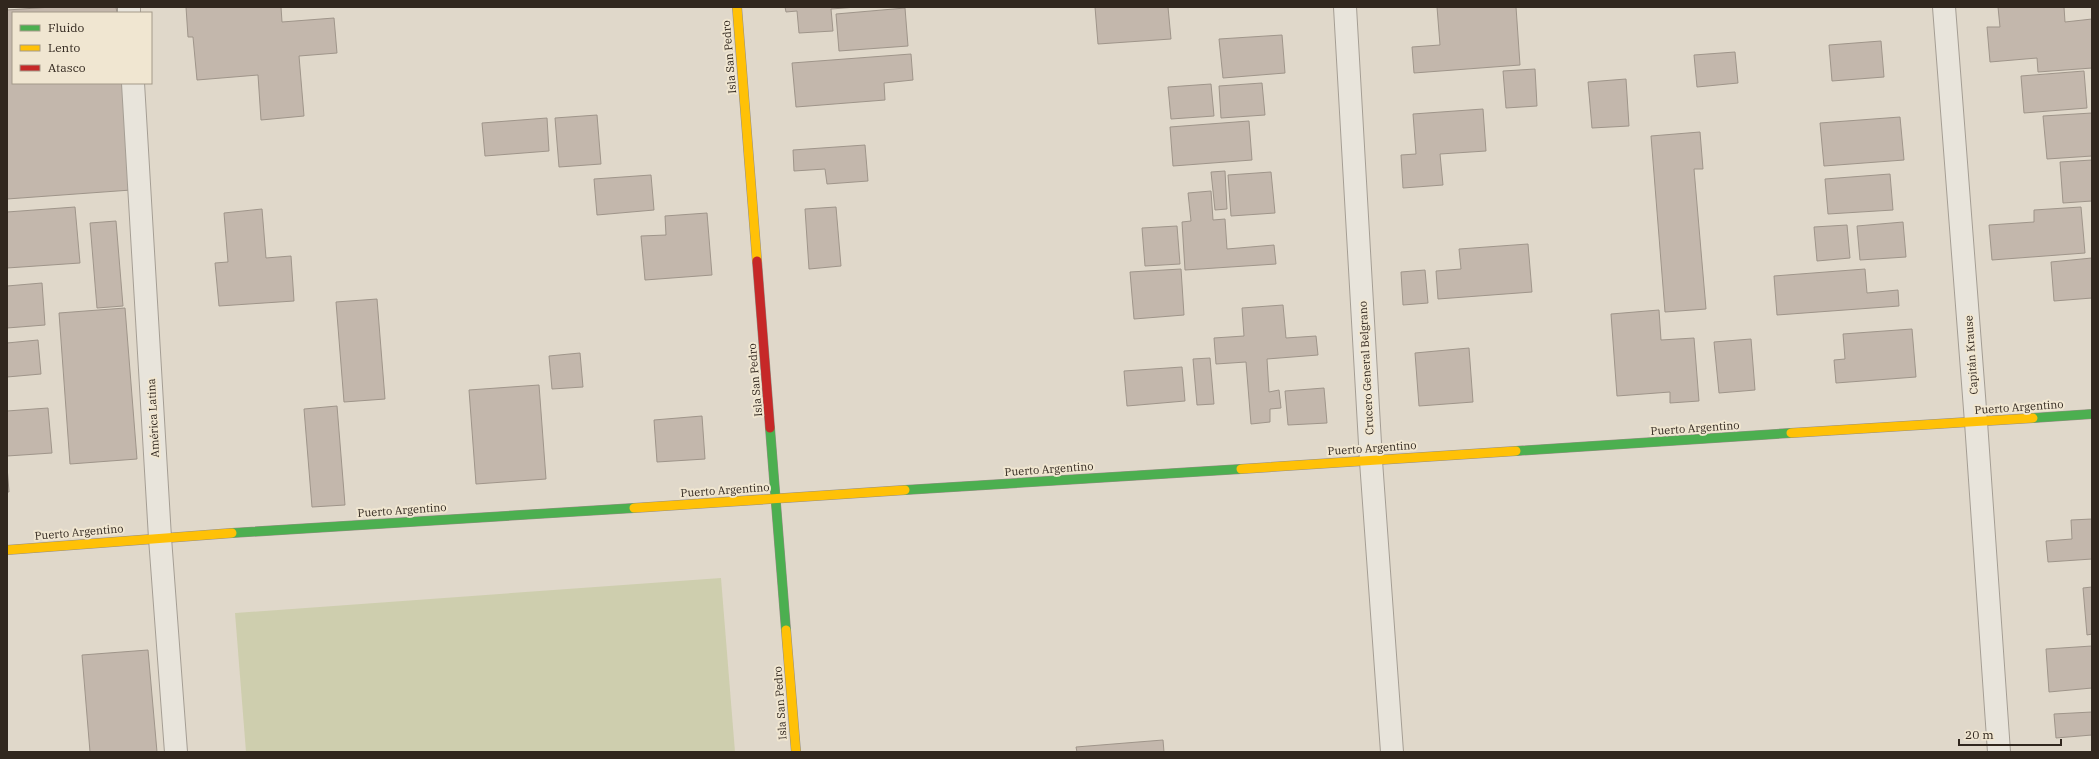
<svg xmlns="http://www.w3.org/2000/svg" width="2099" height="759" font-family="'IBM Plex Serif',serif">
<rect width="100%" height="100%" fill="#e0d8ca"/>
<polygon fill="#ceceae" points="721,578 735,752 246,752 235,613"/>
<g fill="#c3b7ac" stroke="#9f958a">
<polygon points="52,7 116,7 117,13 13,13 13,83 122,83 131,190 7,199 7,10"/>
<polygon points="186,7 281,7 282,22 334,18 337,53 299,56 304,116 261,120 258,75 197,80 193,37 188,37"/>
<polygon points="785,7 857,7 831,9 833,31 799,33 797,11 786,12"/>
<polygon points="1095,7 1168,7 1171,39 1098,44"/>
<polygon points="1437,7 1516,7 1520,65 1414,73 1412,47 1440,45"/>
<polygon points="1998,7 2064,7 2065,22 2092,19 2092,68 2038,72 2037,58 1990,62 1987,27 2000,27"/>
<polygon points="905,8 908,46 839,51 836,14"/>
<polygon points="1282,35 1285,73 1223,78 1219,39"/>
<polygon points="1881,41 1884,77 1832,81 1829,45"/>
<polygon points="1735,52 1738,83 1697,87 1694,55"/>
<polygon points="911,54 913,80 884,83 885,100 796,107 792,63"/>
<polygon points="1535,69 1537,106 1506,108 1503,71"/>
<polygon points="2084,71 2087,108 2024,113 2021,76"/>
<polygon points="1626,79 1629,126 1592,128 1588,82"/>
<polygon points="1262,83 1265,115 1221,118 1219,86"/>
<polygon points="1211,84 1214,116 1171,119 1168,87"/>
<polygon points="1483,109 1486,151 1440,154 1443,185 1403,188 1401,155 1416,154 1413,114"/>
<polygon points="2092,113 2092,156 2047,159 2043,116"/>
<polygon points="597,115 601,164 559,167 555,118"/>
<polygon points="1900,117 1904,160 1824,166 1820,123"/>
<polygon points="547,118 549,151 485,156 482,123"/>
<polygon points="1249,121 1252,160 1173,166 1170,127"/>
<polygon points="1700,132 1703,169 1694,169 1706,309 1665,312 1651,136"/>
<polygon points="865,145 868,181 827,184 825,169 794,171 793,150"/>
<polygon points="2092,160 2092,201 2063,203 2060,162"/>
<polygon points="1225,171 1227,209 1215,210 1211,172"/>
<polygon points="1271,172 1275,213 1231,216 1228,175"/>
<polygon points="1890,174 1893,210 1828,214 1825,179"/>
<polygon points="651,175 654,210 597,215 594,179"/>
<polygon points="1211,191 1213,220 1225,219 1227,249 1274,245 1276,264 1185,270 1182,222 1191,221 1188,193"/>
<polygon points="75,207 80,263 7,268 7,212"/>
<polygon points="836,207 841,266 809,269 805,209"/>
<polygon points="2081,207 2085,253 1992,260 1989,225 2034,222 2034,210"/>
<polygon points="262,209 266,258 291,256 294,301 219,306 215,263 228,262 224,213"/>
<polygon points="707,213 712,275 645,280 641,236 666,235 665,216"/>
<polygon points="116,221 123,306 97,308 90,223"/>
<polygon points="1903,222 1906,257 1860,260 1857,226"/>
<polygon points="1847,225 1850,258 1817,261 1814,227"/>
<polygon points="1177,226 1180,264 1145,266 1142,228"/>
<polygon points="1528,244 1532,292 1438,299 1436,271 1461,269 1459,249"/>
<polygon points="2092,258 2092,298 2054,301 2051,262"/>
<polygon points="1181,269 1184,315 1134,319 1130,272"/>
<polygon points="1865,269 1867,293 1898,290 1899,306 1777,315 1774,276"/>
<polygon points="1425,270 1428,303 1403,305 1401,272"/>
<polygon points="42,283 45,325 7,328 7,286"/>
<polygon points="377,299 385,399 344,402 336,302"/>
<polygon points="1283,305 1286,338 1316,336 1318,355 1267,359 1269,392 1279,390 1281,408 1270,409 1270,422 1251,424 1246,362 1216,364 1214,338 1244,336 1242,308"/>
<polygon points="125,308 137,459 70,464 59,313"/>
<polygon points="1659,310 1661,340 1694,338 1699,401 1670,403 1670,392 1617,396 1611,314"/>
<polygon points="1912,329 1916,377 1836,383 1834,360 1845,359 1843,334"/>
<polygon points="1751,339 1755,390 1719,393 1714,342"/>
<polygon points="38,340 41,374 7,377 7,343"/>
<polygon points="1469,348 1473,402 1419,406 1415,353"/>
<polygon points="580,353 583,387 552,389 549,356"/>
<polygon points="1210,358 1214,404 1197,405 1193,359"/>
<polygon points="1182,367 1185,401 1127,406 1124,371"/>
<polygon points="539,385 546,479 476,484 469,390"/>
<polygon points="1324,388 1327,423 1288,425 1285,391"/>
<polygon points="337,406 345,505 312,507 304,409"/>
<polygon points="48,408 52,453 7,456 7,411"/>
<polygon points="702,416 705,459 657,462 654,420"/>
<polygon points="7,466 9,492 7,492"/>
<polygon points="2092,519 2092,559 2048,562 2046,541 2072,539 2071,520"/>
<polygon points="2092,587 2092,634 2087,635 2083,588"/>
<polygon points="2092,646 2092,688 2049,692 2046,649"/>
<polygon points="148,650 157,752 90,752 82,655"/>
<polygon points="2092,712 2092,735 2056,738 2054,714"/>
<polygon points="1163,740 1164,752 1077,752 1076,747"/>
</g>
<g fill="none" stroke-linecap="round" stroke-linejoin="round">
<g stroke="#a59e94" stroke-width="24">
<g id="street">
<polyline points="129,7 129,13"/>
<polyline points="1345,7 1371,461 1392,752"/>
<polyline points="1944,7 1976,422 1999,752"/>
<polyline points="133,83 160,538 176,752"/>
</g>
</g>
<g stroke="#948d83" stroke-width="10">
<g id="fast">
<polyline points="2033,418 2092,414"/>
<polyline points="770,428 786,630"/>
<polyline points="1516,451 1791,433"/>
<polyline points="905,490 1241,469"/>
<polyline points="232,533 634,508"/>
</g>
</g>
<g stroke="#948d83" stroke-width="10">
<g id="slow">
<polyline points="737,7 757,261"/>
<polyline points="1791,433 2033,418"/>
<polyline points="1241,469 1516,451"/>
<polyline points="634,508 905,490"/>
<polyline points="7,550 232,533"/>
<polyline points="786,630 796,752"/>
</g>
</g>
<g stroke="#948d83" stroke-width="10">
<polyline id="jam" points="757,261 770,428"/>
</g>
<use href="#street" stroke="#e8e4db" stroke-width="22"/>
<use href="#fast" stroke="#4caf50" stroke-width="9"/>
<use href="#slow" stroke="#ffc107" stroke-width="9"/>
<use href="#jam" stroke="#c62828" stroke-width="9"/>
</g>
<g text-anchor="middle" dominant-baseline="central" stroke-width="4" stroke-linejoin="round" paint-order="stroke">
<g font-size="11" fill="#31271e" stroke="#f0e6d1">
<text transform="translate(729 57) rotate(-95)">Isla San Pedro</text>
<text transform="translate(1971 355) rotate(-94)">Capitán Krause</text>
<text transform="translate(1366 368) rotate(-93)">Crucero General Belgrano</text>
<text transform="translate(755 380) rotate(-95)">Isla San Pedro</text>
<text transform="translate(2019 407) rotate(-4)">Puerto Argentino</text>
<text transform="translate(153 418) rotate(-93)">América Latina</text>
<text transform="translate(1695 428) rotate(-4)">Puerto Argentino</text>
<text transform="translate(1372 448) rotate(-4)">Puerto Argentino</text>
<text transform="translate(1049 469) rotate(-4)">Puerto Argentino</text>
<text transform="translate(725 490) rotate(-4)">Puerto Argentino</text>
<text transform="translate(402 510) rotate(-4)">Puerto Argentino</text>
<text transform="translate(79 532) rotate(-5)">Puerto Argentino</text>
<text transform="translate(780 703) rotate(-94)">Isla San Pedro</text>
</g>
</g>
<rect width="2099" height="759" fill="none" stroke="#31271e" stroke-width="16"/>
<rect x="12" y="12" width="140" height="72" fill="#f0e6d1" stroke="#a49a89"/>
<rect x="20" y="25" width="20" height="6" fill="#4caf50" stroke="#a49a89"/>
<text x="48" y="32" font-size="12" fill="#31271e">Fluido</text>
<rect x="20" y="45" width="20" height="6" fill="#ffc107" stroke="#a49a89"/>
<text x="48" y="52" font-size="12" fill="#31271e">Lento</text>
<rect x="20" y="65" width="20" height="6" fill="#c62828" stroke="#a49a89"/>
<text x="48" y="72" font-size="12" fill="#31271e">Atasco</text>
<path d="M1959 739v6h102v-6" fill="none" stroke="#31271e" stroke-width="2"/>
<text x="1965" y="739" font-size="12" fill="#31271e" stroke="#f0e6d1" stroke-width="3" paint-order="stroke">20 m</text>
</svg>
